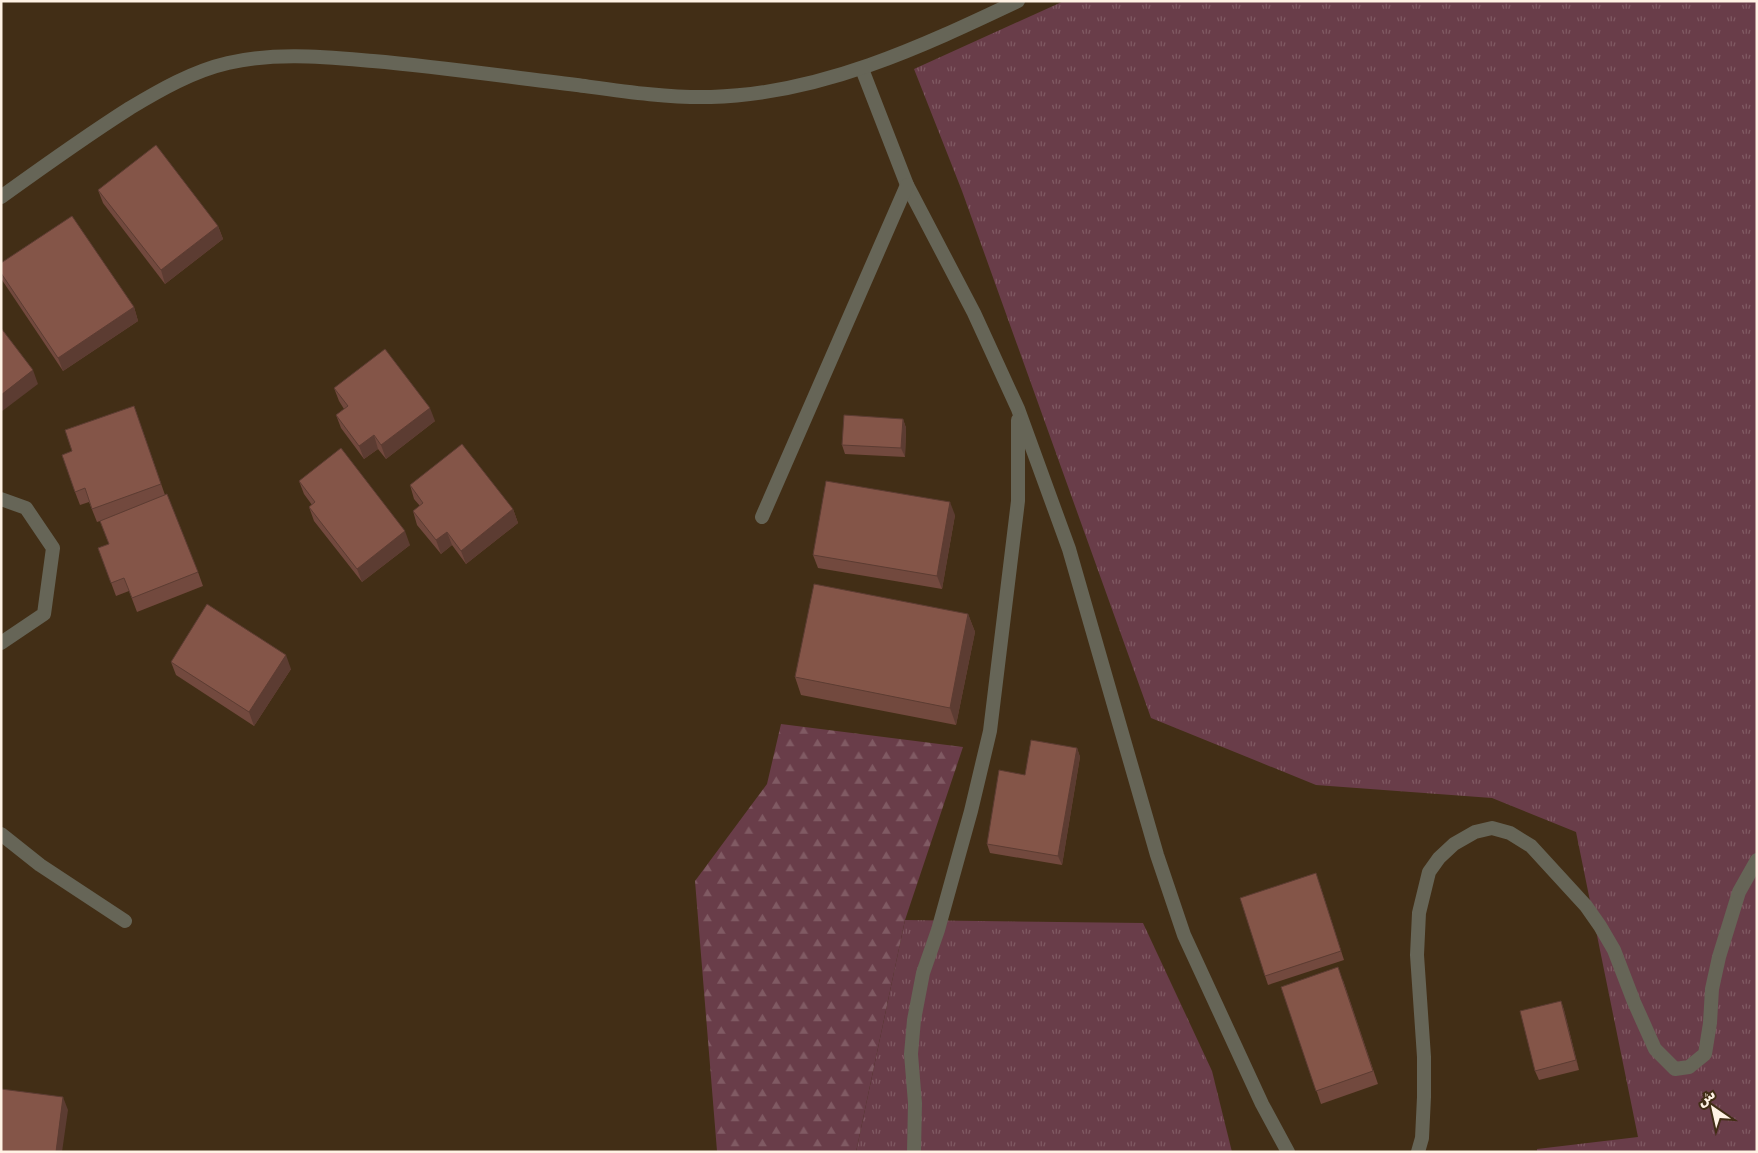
<svg xmlns="http://www.w3.org/2000/svg" width="1758" height="1153" font-family="'DejaVu Sans','Noto Naskh Arabic',sans-serif">
<defs>
<pattern id="grass-tufts" width="24" height="20" patternUnits="userSpaceOnUse" patternTransform="scale(1.25)"><rect width="24" height="20" fill="#693d49"/><path d="M3 7l-1-3M5 7V3M7 7l1-3M15 17l-1-3M17 17v-4M19 17l1-3" fill="none" stroke="#805a63"/></pattern>
<pattern id="forest-firs" width="22" height="20" patternUnits="userSpaceOnUse" patternTransform="scale(1.25)"><rect width="22" height="20" fill="#693d49"/><path d="M5 1l3.5 6h-7zM16 11l3.5 6h-7z" fill="#805a63"/></pattern>
</defs>
<rect width="100%" height="100%" fill="#422e16"/>
<g fill="url(#grass-tufts)">
<polygon points="1064,1 1757,1 1757,1152 1537,1152 1537,1149 1638,1137 1576,832 1492,798 1316,785 1151,718 962,191 914,69"/>
<polygon points="905,920 1143,923 1212,1071 1232,1152 856,1152"/>
</g>
<polygon fill="url(#forest-firs)" points="781,724 963,747 905,920 856,1152 717,1151 695,881 767,784"/>
<g fill="none" stroke-linecap="round" stroke-linejoin="round">
<g stroke="#666557" stroke-width="14">
<polyline points="1,499 26,508 53,548 44,614 1,643"/>
<polyline points="1,834 40,865 125,921"/>
</g>
<g stroke="#666557" stroke-width="14">
<polyline points="862,69 907,185 974,313 1018,409 1069,549 1157,855 1184,935 1262,1104 1288,1152"/>
<polyline points="762,517 907,185"/>
<polyline points="914,1152 915,1103 911,1054 914,1020 923,973 938,930 971,811 990,731 1018,501 1018,420"/>
<polyline points="1418,1152 1422,1138 1424,1097 1424,1057 1417,955 1419,913 1429,872 1439,858 1454,844 1475,832 1492,828 1510,833 1531,846 1586,906 1600,926 1614,950 1634,1002 1655,1049 1675,1069 1689,1067 1705,1054 1710,1023 1712,989 1719,957 1739,892 1757,860"/>
</g>
<path stroke="#666557" stroke-width="14" d="M 1,197 C 44,166 86,136 130,108 C 160,90 193,71 228,63 C 276,52 324,57 373,61 C 441,67 509,77 577,85 C 621,91 667,98 711,97 C 821,94 921,47 1018,1"/>
</g>
<g fill="#72493e">
<polygon points="98,190 218,226 223,239 165,284 103,203"/>
<polygon points="1,263 134,307 138,321 63,371 2,280"/>
<polygon points="334,388 435,421 386,459 378,449 364,459 341,428 336,415 344,409 339,401"/>
<polygon points="134,406 165,495 198,572 203,586 137,612 129,591 116,596 98,548 109,544 100,521 97,522 89,502 80,505 75,492 72,451"/>
<polygon points="903,419 906,428 905,457 845,454 842,445"/>
<polygon points="299,481 410,545 362,582 314,521 309,507 312,505 304,494"/>
<polygon points="410,485 513,509 518,523 466,564 452,545 441,554 417,525 413,511 420,506 414,499"/>
<polygon points="955,515 942,589 818,568 813,555"/>
<polygon points="968,614 975,632 956,725 801,695 795,677"/>
<polygon points="171,662 291,669 254,726 176,675"/>
<polygon points="1077,748 1080,757 1062,865 990,853 987,844 1025,775"/>
<polygon points="1319,882 1344,960 1268,985 1265,976"/>
<polygon points="1343,980 1378,1084 1321,1104 1281,987"/>
<polygon points="1561,1001 1564,1010 1579,1070 1539,1080 1535,1071"/>
</g>
<g fill="#5c3c32">
<polygon points="218,226 223,239 165,284 161,270"/>
<polygon points="134,307 138,321 63,371 58,358"/>
<polygon points="33,370 38,384 1,412 1,395"/>
<polygon points="430,408 435,421 386,459 381,445"/>
<polygon points="903,419 906,428 905,457 901,448"/>
<polygon points="374,435 378,449 364,459 359,446"/>
<polygon points="950,502 955,515 942,589 937,576"/>
<polygon points="513,509 518,523 466,564 461,551"/>
<polygon points="405,531 410,545 362,582 357,569"/>
<polygon points="447,532 452,545 441,554 436,540"/>
<polygon points="968,614 975,632 956,725 950,708"/>
<polygon points="286,655 291,669 254,726 249,712"/>
<polygon points="1077,748 1080,757 1062,865 1058,856"/>
<polygon points="1561,1001 1564,1010 1579,1070 1576,1060"/>
<polygon points="63,1097 68,1110 62,1152 56,1152"/>
</g>
<g fill="#845548" stroke="#5c3c32">
<polygon points="156,145 218,226 161,270 98,190"/>
<polygon points="72,216 134,307 58,358 1,273 1,263"/>
<polygon points="1,328 33,370 1,395"/>
<polygon points="385,349 430,408 381,445 374,435 359,446 336,415 348,406 334,388"/>
<polygon points="134,406 161,484 92,509 85,488 75,492 62,455 72,451 65,430"/>
<polygon points="844,415 903,419 901,448 842,445"/>
<polygon points="462,444 513,509 461,551 447,532 436,540 413,511 423,503 410,485"/>
<polygon points="341,448 405,531 357,569 309,507 315,502 299,481"/>
<polygon points="826,481 950,502 937,576 813,555"/>
<polygon points="167,494 198,572 132,598 124,578 111,583 98,548 109,544 100,521"/>
<polygon points="814,584 968,614 950,708 795,677"/>
<polygon points="207,604 286,655 249,712 171,662"/>
<polygon points="1031,740 1077,748 1058,856 987,844 999,770 1025,775"/>
<polygon points="1316,873 1341,951 1265,976 1240,898"/>
<polygon points="1338,967 1373,1071 1316,1091 1281,987"/>
<polygon points="1561,1001 1576,1060 1535,1071 1520,1011"/>
<polygon points="1,1089 63,1097 56,1152 1,1152"/>
</g>
<rect width="1758" height="1153" fill="none" stroke="#fff2e4" stroke-width="5"/>
<g transform="translate(1713 1108) rotate(326)" stroke="#422e16" stroke-width="4" paint-order="stroke">
<path d="M0-4L9 19L0 12L-9 19Z" fill="#fff2e4"/>
<text y="-8" font-size="14" font-weight="bold" text-anchor="middle" fill="#fff2e4">ش</text>
</g>
</svg>
